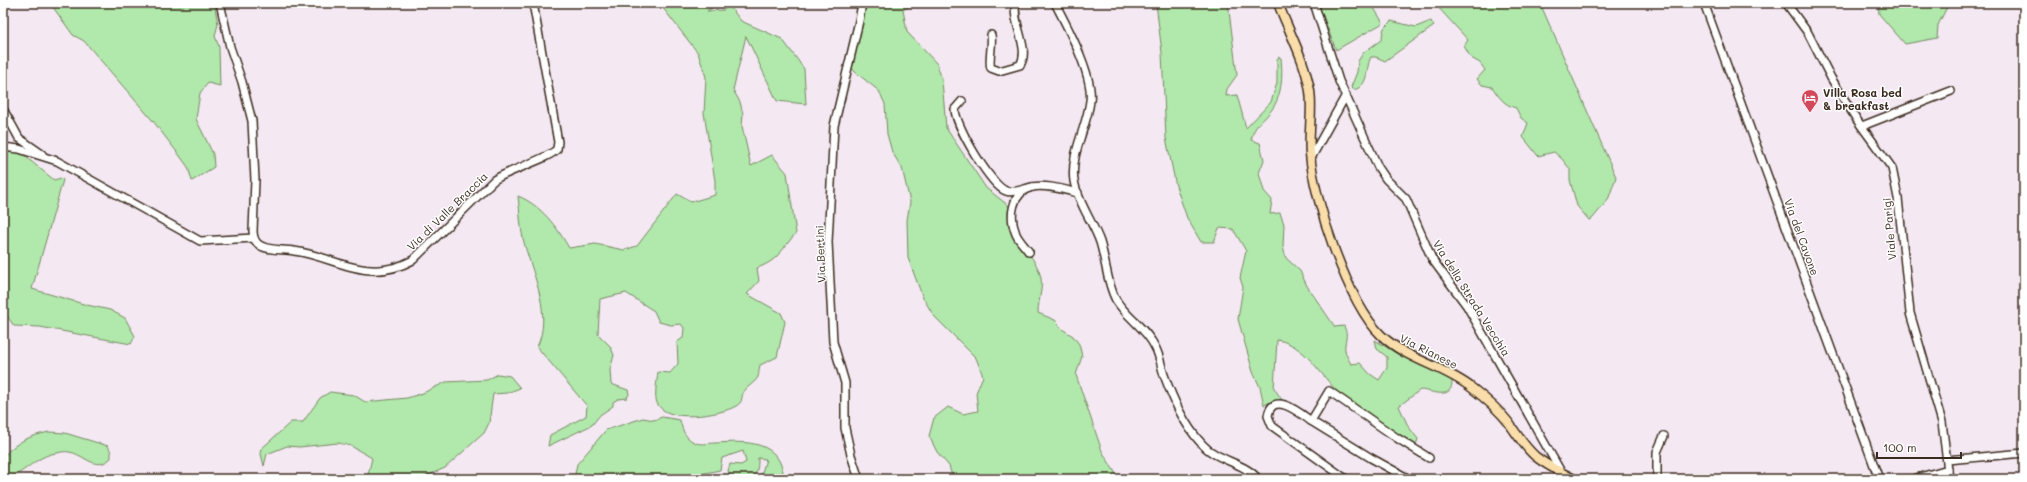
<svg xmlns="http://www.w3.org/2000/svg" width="2027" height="482" font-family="Mali,sans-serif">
<rect width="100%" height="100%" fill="#f4e8f3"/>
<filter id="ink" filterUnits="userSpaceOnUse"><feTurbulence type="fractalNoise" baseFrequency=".025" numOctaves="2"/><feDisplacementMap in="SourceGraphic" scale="8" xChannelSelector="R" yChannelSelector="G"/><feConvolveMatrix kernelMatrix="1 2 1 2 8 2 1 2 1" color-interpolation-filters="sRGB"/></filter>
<g filter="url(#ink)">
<g fill="#b1e8ab" stroke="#768964">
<polygon points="50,3 214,3 218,24 215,36 219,47 220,86 208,83 200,93 196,119 213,154 214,167 192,181 188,167 180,156 153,121 84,41 73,35"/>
<path d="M 659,3 L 719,3 L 707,11 L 724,10 L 728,4 L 741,21 L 782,39 L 797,59 L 804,69 L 806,104 L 777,101 L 746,36 L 733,90 L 740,102 L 743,114 L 742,126 L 751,166 L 772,155 L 787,173 L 796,233 C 782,249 778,261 757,268 L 759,281 L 747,294 L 781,313 L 785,322 L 777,357 L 760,365 C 759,369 759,374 758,377 C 755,383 746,387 743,393 C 741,399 743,402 736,406 C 721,415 666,424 657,403 C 654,395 657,381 658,372 L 670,373 L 678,364 L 677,342 L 683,338 L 684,328 L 681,324 L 671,325 L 659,322 L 654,311 L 626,293 L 600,299 L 598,334 L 610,346 L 614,355 L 610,370 L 611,384 L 628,390 L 629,394 L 627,398 L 618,399 L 613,402 L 613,406 L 600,415 L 592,425 L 548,446 L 550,435 L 586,416 L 587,406 L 537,347 C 552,315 534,277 525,246 C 520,230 520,212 518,196 C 541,205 557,227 569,248 L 595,244 L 624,250 L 637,246 L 677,194 L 691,202 L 715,195 L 715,181 L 704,113 L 706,77 L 698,53 Z"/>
<path d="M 866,3 L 915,3 L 903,10 L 907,32 L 937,64 L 942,80 L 946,128 L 986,188 L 1009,206 C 1003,235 1030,247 1039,271 C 1045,286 1038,298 1038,313 L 1055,320 L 1062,329 L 1073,336 L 1079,344 L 1082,356 L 1076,375 L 1102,451 L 1119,479 L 953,479 L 949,466 L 937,452 L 929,436 L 934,418 L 948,407 L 963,414 L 978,411 L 976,393 L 983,376 L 976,358 L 934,316 L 923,298 L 908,258 L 907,220 L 910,202 L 902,168 L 892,152 L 887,134 L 885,104 L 879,91 L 854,71 L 850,65 Z"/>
<path d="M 1156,3 L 1228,3 L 1237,75 L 1227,89 L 1226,96 L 1237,95 L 1246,128 L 1271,102 L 1277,83 L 1277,59 L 1279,57 L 1281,58 C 1283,77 1282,97 1270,112 C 1260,125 1255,123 1251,140 L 1260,143 L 1264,160 L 1259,173 L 1264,191 L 1272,200 L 1270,214 L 1280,213 L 1284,224 L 1283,247 L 1286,258 L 1300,271 L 1307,286 L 1335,327 L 1344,326 C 1348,336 1346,335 1345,345 C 1344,352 1348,358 1351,364 L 1360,363 L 1370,374 L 1379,380 L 1387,368 L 1387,357 L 1377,349 L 1375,340 L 1399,355 L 1452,380 C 1453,401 1433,391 1420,390 L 1399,406 L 1408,426 L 1418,439 L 1416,445 C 1390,428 1362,413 1339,393 C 1320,375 1305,344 1277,340 L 1274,388 L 1282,400 L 1275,400 L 1264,405 L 1260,387 L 1253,372 L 1238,319 L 1243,287 L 1240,278 L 1246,251 L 1233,229 L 1219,228 L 1214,242 L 1201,242 L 1187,218 L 1176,186 L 1166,138 L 1162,53 Z"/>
<polygon points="1318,3 1371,3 1383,23 1336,50"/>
<path d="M 1438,3 L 1540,3 L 1616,177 L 1608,200 L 1592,219 L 1589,220 L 1577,206 L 1570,180 L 1570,169 L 1562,159 L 1554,152 L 1538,156 L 1523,137 L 1528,123 L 1521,118 L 1516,108 C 1504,105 1499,97 1492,87 L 1482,85 L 1477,79 L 1485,70 L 1480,63 L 1471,58 L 1464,46 L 1468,40 L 1436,5 Z"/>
<polygon points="1878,3 1949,3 1938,25 1937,38 1905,44 1879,14"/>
<path d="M 1391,21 L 1416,27 L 1431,21 L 1434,26 L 1385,61 L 1376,57 L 1371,57 C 1365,68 1370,85 1354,90 L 1351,87 L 1357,72 L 1358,61 L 1364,52 L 1381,40 L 1384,28 Z"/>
<polygon points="3,151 21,153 54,180 61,178 63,180 32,289 87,305 110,310 125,318 135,336 131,344 40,327 14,326 3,310"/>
<polygon points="498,374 510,376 520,388 507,393 493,394 489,423 484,433 445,468 419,479 367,479 372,458 351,446 338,443 299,447 287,446 267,454 264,466 260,450 291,422 303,422 320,398 330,392 354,395 365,402 407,398 423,393 446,382 487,380"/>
<path d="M 662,417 L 680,420 C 682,428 684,436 692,441 C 699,446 707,443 716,443 C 747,441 781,440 784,479 L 759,479 L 761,476 L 766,459 L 758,458 C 758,466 758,472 752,479 L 738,479 L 730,476 L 728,471 L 730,464 L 741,465 L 746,462 L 743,451 L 722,458 L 720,470 L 690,476 L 689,479 L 676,479 L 674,475 L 662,474 L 657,479 L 574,479 L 577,464 L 606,430 L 643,418 L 654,420 Z"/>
<path d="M 49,432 L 65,433 L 108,446 L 111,452 L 111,458 C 95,473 85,454 69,452 C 66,451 61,452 57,453 C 35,455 20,479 3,479 L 3,457 C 16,442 29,436 49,432 Z"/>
</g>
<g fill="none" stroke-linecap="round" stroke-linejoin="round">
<g stroke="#3b2a1e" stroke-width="10">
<g id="minor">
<path d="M 220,3 L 230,47 L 242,82 L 252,121 L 255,180 L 253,231 C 253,238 255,243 261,246 C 271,251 283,249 294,251 C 321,254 345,269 371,270 C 386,271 400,267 413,260 L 494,180 C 509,170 550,158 557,149 L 558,142 L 533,3"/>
<path d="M 1055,3 C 1067,26 1094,76 1090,101 C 1087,127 1070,154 1074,181 C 1078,203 1093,222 1100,242 C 1106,261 1107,284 1116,300 C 1127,318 1146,328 1155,347 C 1160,356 1161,366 1164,375 C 1173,399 1184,425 1202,444 C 1217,461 1244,462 1258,479"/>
<polyline points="1314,3 1339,81 1378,167 1386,179 1406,199 1432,259 1467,306 1561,472"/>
<polyline points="1704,3 1879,479"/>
<polyline points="1786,3 1808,33 1831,78 1857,120 1892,168 1898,198 1910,313 1942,422 1949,479"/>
<path d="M 991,35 C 993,44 988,63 991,68 L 999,71 L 1020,65 C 1031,49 1011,22 1016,3"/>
<path d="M 962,101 L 955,109 C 955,125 991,186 1006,191 C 1013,194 1025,188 1033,187"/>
<polyline points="3,109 19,138 42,154"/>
<polyline points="1862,126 1951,91"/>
<polyline points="3,147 19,149 57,161 200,241 254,238"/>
<polyline points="1311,158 1346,95"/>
<path d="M 1029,252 C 1025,246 1019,241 1016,234 C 1009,217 1011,193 1032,187 C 1046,184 1065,190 1078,193"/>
<polyline points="1311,421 1371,458 1409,479"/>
<polyline points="1947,460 2024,453"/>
<polyline points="859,479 851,455 845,428 845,383 833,342 828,242 834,126 859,21 862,3"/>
<path d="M 1346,479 L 1272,426 L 1268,416 C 1272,390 1300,413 1311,421 L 1329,391 L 1397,438 L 1429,458"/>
<polyline points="1657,479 1657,452 1664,436"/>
<polyline points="1913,479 1948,469"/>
</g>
</g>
<g stroke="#3b2a1e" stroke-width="11">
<path id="major" d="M 1278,3 C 1289,32 1305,60 1310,91 C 1313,112 1308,133 1310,154 C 1314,201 1348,303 1381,335 C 1407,360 1444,366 1472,388 C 1485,398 1499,410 1509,423 C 1517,435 1525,447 1535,456 C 1547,466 1561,472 1574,479"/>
</g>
<use href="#minor" stroke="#fff" stroke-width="7"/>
<use href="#major" stroke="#f9deab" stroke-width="8"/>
</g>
</g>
<defs>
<g id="hotel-pin" transform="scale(0.9)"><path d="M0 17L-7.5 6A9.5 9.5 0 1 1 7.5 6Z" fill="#d1495b" stroke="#fff"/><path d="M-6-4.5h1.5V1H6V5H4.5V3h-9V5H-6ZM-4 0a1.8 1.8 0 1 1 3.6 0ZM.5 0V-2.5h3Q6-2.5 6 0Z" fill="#fff"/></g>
</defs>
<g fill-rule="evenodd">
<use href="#hotel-pin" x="1810" y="98"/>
</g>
<g text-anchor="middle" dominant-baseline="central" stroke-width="3" stroke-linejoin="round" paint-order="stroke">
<g font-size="11" font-weight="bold" fill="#3b2a1e" stroke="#fff" text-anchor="start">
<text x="1823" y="92">Villa Rosa bed<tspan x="1823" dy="13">&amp; breakfast</tspan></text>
</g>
<g font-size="11" fill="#3b2a1e" stroke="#fff">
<text transform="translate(447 211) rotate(-44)">Via di Valle Braccia</text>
<text transform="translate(1889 229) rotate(-95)">Viale Parigi</text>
<text transform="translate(1802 237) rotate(70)">Via del Cavone</text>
<text transform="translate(820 254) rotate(-92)">Via Bertini</text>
<text transform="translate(1472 298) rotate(58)">Via della Strada Vecchia</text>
<text transform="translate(1429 351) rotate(27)">Via Rianese</text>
</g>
</g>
<rect width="2027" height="482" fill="none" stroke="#fff" stroke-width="16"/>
<rect x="8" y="8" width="2011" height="466" fill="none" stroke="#3b2a1e" stroke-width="1.5" filter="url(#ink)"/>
<path d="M1877 452v6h84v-6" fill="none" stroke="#3b2a1e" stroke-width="2"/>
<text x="1883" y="452" font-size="12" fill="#3b2a1e" stroke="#ffffff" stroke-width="3" paint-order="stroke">100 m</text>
</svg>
